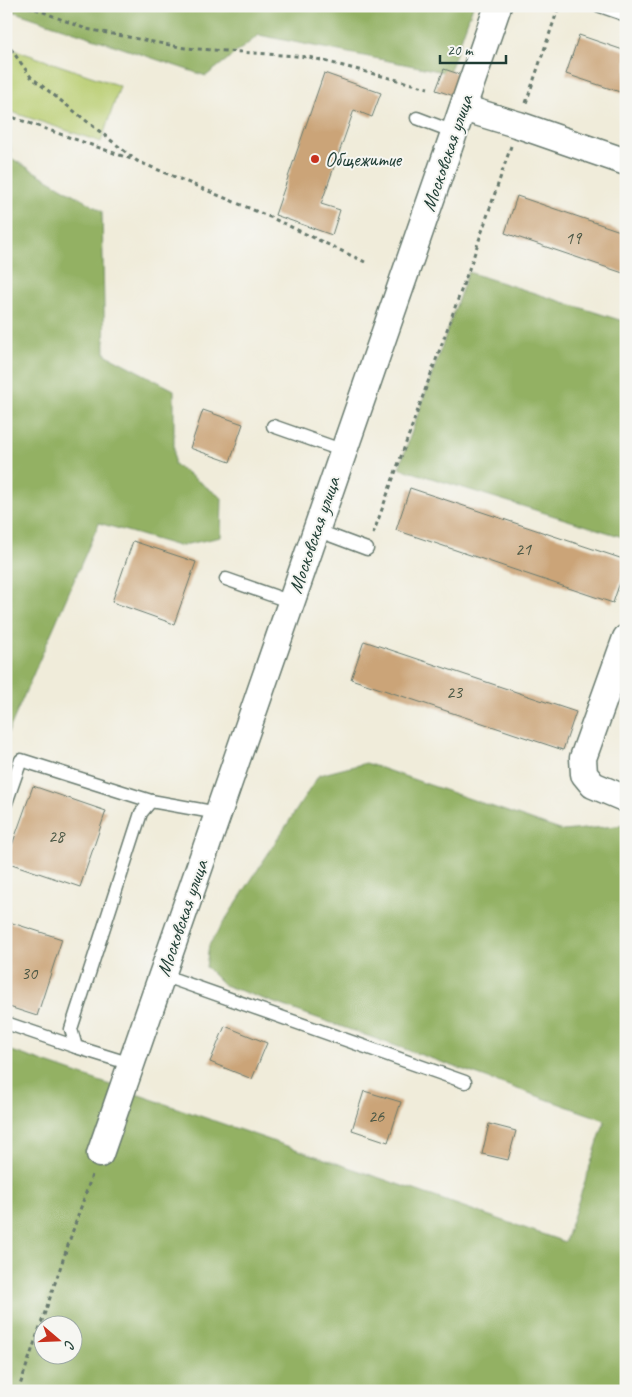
<svg xmlns="http://www.w3.org/2000/svg" width="632" height="1397" font-family="Caveat,sans-serif">
<rect width="100%" height="100%" fill="#f6f6f2"/>
<filter id="ink" filterUnits="userSpaceOnUse"><feTurbulence type="fractalNoise" baseFrequency=".02" numOctaves="2"/><feDisplacementMap in="SourceGraphic" scale="10" xChannelSelector="R" yChannelSelector="G"/><feConvolveMatrix kernelMatrix="1 2 1 2 8 2 1 2 1" color-interpolation-filters="sRGB"/></filter>
<filter id="wash" filterUnits="userSpaceOnUse"><feTurbulence type="fractalNoise" baseFrequency=".0096" numOctaves="4" result="noise"/><feDisplacementMap in="SourceGraphic" scale="20" xChannelSelector="R" yChannelSelector="G"/><feGaussianBlur stdDeviation="1.12" result="paint"/><feColorMatrix in="noise" values="0 0 0 0 0 0 0 0 0 0 0 0 0 0 0 0 0 1.4 0 .05"/><feComposite in="paint" operator="in"/></filter>
<g filter="url(#wash)">
<rect width="100%" height="100%" fill="#f0ecda"/>
<polygon fill="#bace72" stroke="#6c8653" points="6,47 120,86 101,142 6,110"/>
<g fill="#93b164" stroke="#59774c" fill-rule="evenodd">
<polygon points="6,6 473,6 449,73 259,35 206,76 6,9"/>
<polygon points="6,127 10,129 11,158 102,211 105,354 174,390 174,464 222,498 221,537 178,546 99,523 6,737"/>
<polygon points="468,272 626,322 626,538 399,468"/>
<path d="M 366,763 L 563,831 L 626,825 L 626,1391 L 6,1391 L 6,1049 L 565,1242 L 605,1120 L 224,985 L 206,967 L 209,945 L 319,775 ZM 42,1324 L 72,1324 L 72,1354 L 42,1354 Z"/>
</g>
<g id="blocks">
<g fill="#cba478">
<polygon points="579,35 626,51 626,94 566,74"/>
<polygon points="444,69 462,75 454,96 436,90"/>
<polygon points="324,73 381,93 372,117 354,110 321,204 340,210 332,235 275,215"/>
<polygon points="517,196 626,233 626,274 505,233"/>
<polygon points="203,410 243,424 230,462 190,448"/>
<polygon points="410,488 626,560 626,564 613,603 396,530"/>
<polygon points="133,541 196,562 174,624 112,602"/>
<polygon points="364,641 576,712 563,750 351,679"/>
<polygon points="33,786 106,811 80,887 6,862"/>
<polygon points="6,921 62,939 37,1016 6,1006"/>
<polygon points="225,1026 267,1043 252,1079 210,1062"/>
<polygon points="364,1091 401,1102 388,1142 352,1130"/>
<polygon points="489,1124 516,1131 508,1160 482,1154"/>
</g>
</g>
</g>
<g filter="url(#ink)">
<use href="#blocks" fill-opacity="0" stroke="#687a6e" stroke-width="1"/>
<g fill="none" stroke-linecap="round" stroke-linejoin="round">
<g stroke="#687a6e" stroke-width="15">
<g id="lane">
<polyline points="600,6 626,15"/>
<polyline points="417,118 454,132"/>
<polyline points="273,426 344,451"/>
<polyline points="316,530 367,549"/>
<polyline points="226,579 291,602"/>
<polyline points="6,803 21,760 151,801"/>
<polyline points="162,975 465,1082"/>
<polyline points="6,1023 76,1047"/>
<polyline points="131,1064 76,1047 71,1029 141,813 151,801 218,813"/>
</g>
</g>
<g stroke="#687a6e" stroke-width="29">
<g id="street">
<polyline points="463,108 519,125 626,162"/>
<polyline points="626,638 583,758 584,774 593,785 626,799"/>
<polyline points="100,1154 498,6"/>
</g>
</g>
<g stroke="#687a6e" stroke-width="3" stroke-dasharray="4 4" stroke-linecap="butt">
<polyline points="28,6 86,29 185,48 309,57 428,88"/>
<polyline points="6,42 31,77 137,161 270,217 365,262"/>
<polyline points="526,103 559,6"/>
<polyline points="6,115 134,160"/>
<polyline points="373,534 474,255 511,146"/>
<polyline points="18,1391 92,1175"/>
</g>
<use href="#lane" stroke="#fff" stroke-width="12"/>
<use href="#street" stroke="#fff" stroke-width="26"/>
</g>
</g>
<circle fill="#c8321e" stroke="#f6f6f2" stroke-width="2" cx="315" cy="159" r="5"/>
<g text-anchor="middle" dominant-baseline="central" stroke-width="4" stroke-linejoin="round" paint-order="stroke">
<g font-size="18" fill="#4a5745">
<text x="573" y="238">19</text>
<text x="523" y="549">21</text>
<text x="454" y="692">23</text>
<text x="56" y="836">28</text>
<text x="29" y="973">30</text>
<text x="376" y="1116">26</text>
</g>
<g font-size="20" fill="#1f3d34" stroke="#f6f6f2">
<text transform="translate(447 153) rotate(-71)">Московская улица</text>
<text transform="translate(314 535) rotate(-71)">Московская улица</text>
<text transform="translate(182 918) rotate(-71)">Московская улица</text>
</g>
<g font-size="20" fill="#1f3d34" stroke="#f6f6f2" text-anchor="start">
<text x="325" y="159">Общежитие</text>
</g>
</g>
<rect width="632" height="1397" fill="none" stroke="#f6f6f2" stroke-width="25"/>
<g transform="translate(58 1340) rotate(109)"><circle r="24" fill="#f6f6f2" stroke="#a0aca6"/>
<path d="M0-4L9 19L0 12L-9 19Z" fill="#c8321e"/>
<text y="-8" font-size="14" font-weight="bold" text-anchor="middle" fill="#1f3d34">С</text>
</g>
<path d="M440 55v8h66v-8" fill="none" stroke="#1f3d34" stroke-width="2.5"/>
<text x="447" y="55" font-size="15" fill="#1f3d34" stroke="#f6f6f2" stroke-width="4" paint-order="stroke">20 m</text>
</svg>
